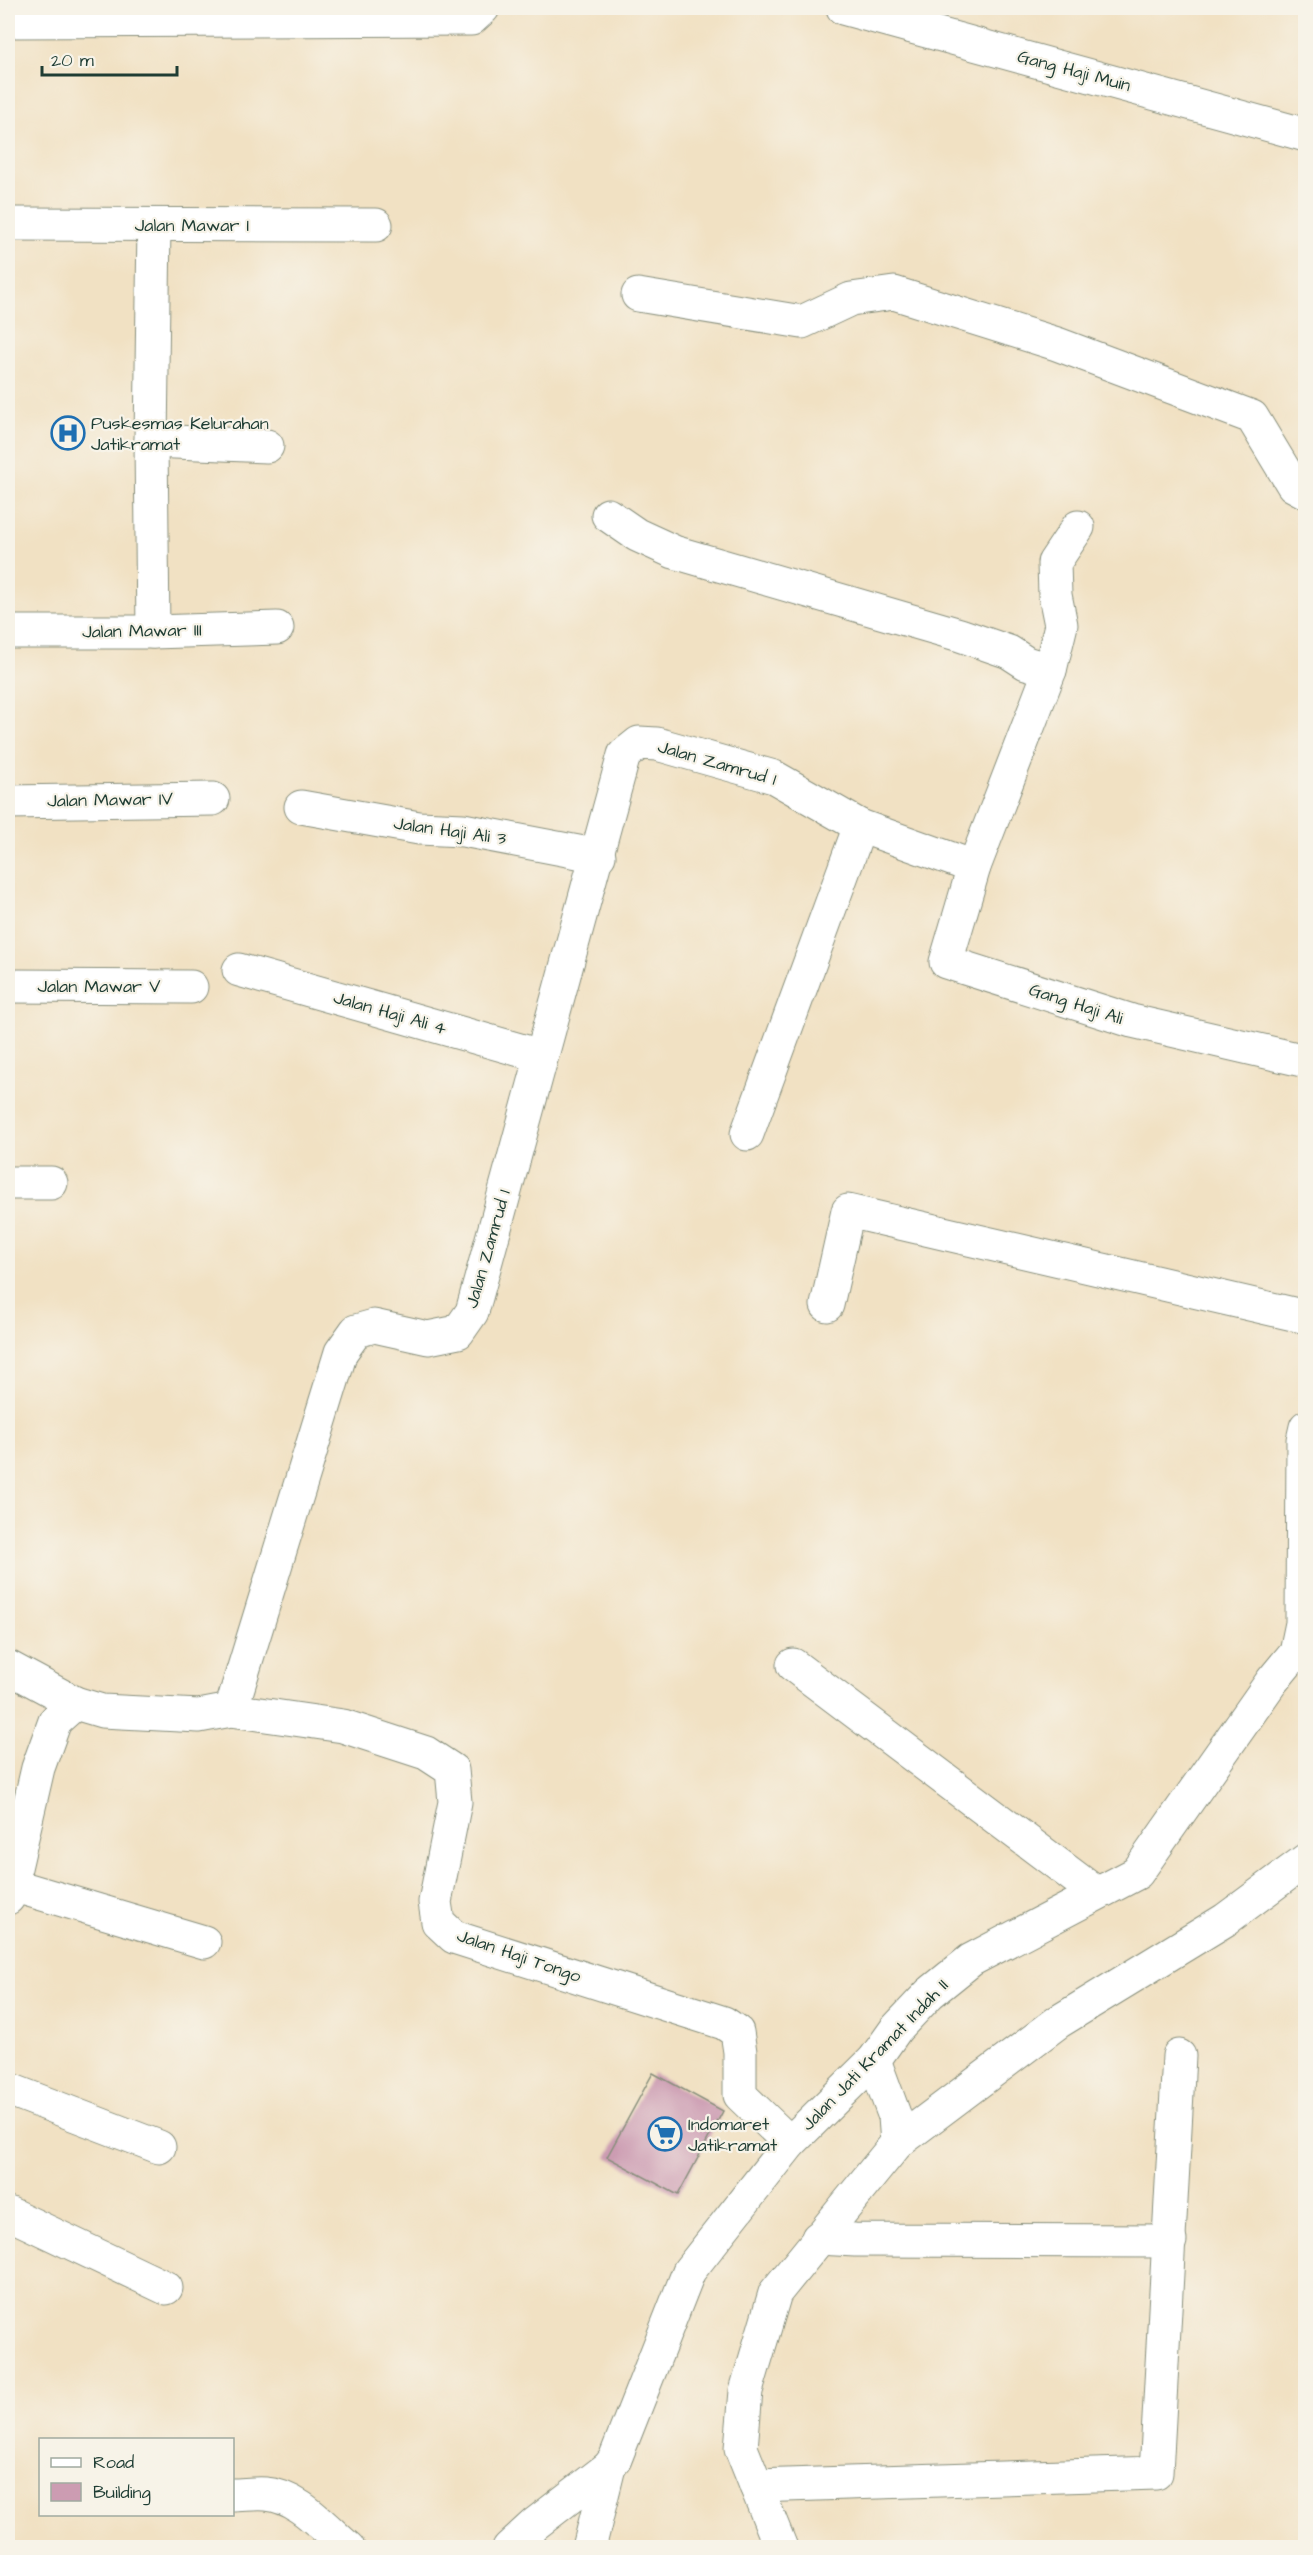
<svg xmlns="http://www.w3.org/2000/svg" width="1313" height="2555" font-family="'Architects Daughter',sans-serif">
<rect width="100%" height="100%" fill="#f7f3e8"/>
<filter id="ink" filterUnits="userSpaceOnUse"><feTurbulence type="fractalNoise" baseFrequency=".0167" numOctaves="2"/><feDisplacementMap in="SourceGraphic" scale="12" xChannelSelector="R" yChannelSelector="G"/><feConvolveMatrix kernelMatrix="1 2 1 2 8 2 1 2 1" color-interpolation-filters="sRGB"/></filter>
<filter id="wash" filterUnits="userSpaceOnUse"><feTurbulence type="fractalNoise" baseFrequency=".008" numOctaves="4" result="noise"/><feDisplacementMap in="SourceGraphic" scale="24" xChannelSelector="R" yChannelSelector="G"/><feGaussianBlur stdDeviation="1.35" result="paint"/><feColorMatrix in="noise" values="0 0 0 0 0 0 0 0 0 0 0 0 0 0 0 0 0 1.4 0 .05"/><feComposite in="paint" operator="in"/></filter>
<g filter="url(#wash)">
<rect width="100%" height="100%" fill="#f1e1c3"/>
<g id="blocks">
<polygon fill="#cc9cb2" points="653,2073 723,2111 678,2195 607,2157"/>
</g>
</g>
<g filter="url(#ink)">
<use href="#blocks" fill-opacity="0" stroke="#888f7c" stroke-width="1.5"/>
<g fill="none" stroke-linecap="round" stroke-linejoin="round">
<g stroke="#888f7c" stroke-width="35">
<g id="minor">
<polyline points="843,8 1306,135"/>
<polyline points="8,21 471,19 483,8"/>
<polyline points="8,224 376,225"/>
<polyline points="638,295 802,322 851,299 894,293 1057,344 1252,417 1293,485 1306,492"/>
<polyline points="151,441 267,446"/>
<polyline points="608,515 637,535 674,552 960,635 1009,652 1026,663 1050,670 974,867 946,962 1132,1021 1306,1061"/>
<polyline points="8,632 153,632 277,628"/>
<polyline points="153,632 151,441 154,225"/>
<polyline points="1050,670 1061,625 1055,595 1054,563 1078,527"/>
<polyline points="8,802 213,799"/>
<polyline points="301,807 419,828 463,830 599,856"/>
<polyline points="239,970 541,1056"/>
<polyline points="8,986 191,987"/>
<polyline points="747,1134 860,826"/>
<polyline points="8,1183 51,1183"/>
<polyline points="827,1305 848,1211 1306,1317"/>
<polyline points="793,1665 1096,1893"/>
<polyline points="8,1667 75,1703"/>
<polyline points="231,1710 341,1352 356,1331 374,1326 428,1338 458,1332 472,1312 624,755 639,743 657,744 774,777 860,826 974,867"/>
<polyline points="12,1885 204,1942"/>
<polyline points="8,1898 38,1768 55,1721 75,1703 102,1711 199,1716 231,1710 343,1726 426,1753 452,1770 455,1802 435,1902 438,1922 454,1937 724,2023 737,2032 740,2052 740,2095 790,2143"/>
<polyline points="874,2060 895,2117 897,2143"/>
<polyline points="8,2089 159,2147"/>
<polyline points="8,2213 166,2288"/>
<polyline points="818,2238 855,2240 1170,2241"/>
<polyline points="756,2486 1156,2473 1179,2056"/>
<path d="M 232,2495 C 243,2495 255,2493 266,2494 C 298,2496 324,2528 348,2548"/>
<polyline points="509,2548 535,2524 609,2467 615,2459 689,2271 790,2143 874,2060 896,2029 930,1993 971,1960 1137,1873 1272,1681 1296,1652 1302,1623 1303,1440 1306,1427"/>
<polyline points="589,2548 609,2467"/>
<polyline points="781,2548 741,2448 746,2391 775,2293 897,2143 1058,2022 1225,1920 1306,1860"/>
</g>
</g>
<use href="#minor" stroke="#fff" stroke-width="33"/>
</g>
</g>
<defs>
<g id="hospital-ring" transform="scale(1.725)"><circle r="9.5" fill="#f7f3e8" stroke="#1f6fb2" stroke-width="1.5"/><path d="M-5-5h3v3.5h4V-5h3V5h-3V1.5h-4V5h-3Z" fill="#1f6fb2"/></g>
<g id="supermarket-ring" transform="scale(1.725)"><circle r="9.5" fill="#f7f3e8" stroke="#1f6fb2" stroke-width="1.5"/><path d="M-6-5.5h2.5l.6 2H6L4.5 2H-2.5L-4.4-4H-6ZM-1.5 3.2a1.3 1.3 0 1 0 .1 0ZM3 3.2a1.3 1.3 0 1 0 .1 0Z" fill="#1f6fb2"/></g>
</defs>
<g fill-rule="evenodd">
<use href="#hospital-ring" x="68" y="433"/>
<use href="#supermarket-ring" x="665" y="2134"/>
</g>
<g text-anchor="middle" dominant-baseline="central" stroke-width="4.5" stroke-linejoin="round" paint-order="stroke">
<g font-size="18" fill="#1f3d34" stroke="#f7f3e8">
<text transform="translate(1074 71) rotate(15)">Gang Haji Muin</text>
<text x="192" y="225">Jalan Mawar I</text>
<text transform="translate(142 631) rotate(-1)">Jalan Mawar III</text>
<text transform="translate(717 763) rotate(16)">Jalan Zamrud 1</text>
<text transform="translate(110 800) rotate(-1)">Jalan Mawar IV</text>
<text transform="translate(450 831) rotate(8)">Jalan Haji Ali 3</text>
<text x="99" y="986">Jalan Mawar V</text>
<text transform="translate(1076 1004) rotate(18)">Gang Haji Ali</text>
<text transform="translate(390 1013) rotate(16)">Jalan Haji Ali 4</text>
<text transform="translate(488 1249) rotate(-74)">Jalan Zamrud 1</text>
<text transform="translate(519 1956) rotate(19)">Jalan Haji Tongo</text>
<text transform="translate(875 2055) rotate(-46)">Jalan Jati Kramat Indah II</text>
</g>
<g font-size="18" fill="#1f3d34" stroke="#f7f3e8" text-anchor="start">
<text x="91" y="423">Puskesmas Kelurahan<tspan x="91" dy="21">Jatikramat</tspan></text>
<text x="688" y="2124">Indomaret<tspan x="688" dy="21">Jatikramat</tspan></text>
</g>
</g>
<rect width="1313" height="2555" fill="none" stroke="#f7f3e8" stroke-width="30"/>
<rect x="39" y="2438" width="195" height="78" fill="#f7f3e8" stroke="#a1aaa0" stroke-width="1.5"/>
<rect x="51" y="2458" width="30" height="9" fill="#ffffff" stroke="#a1aaa0" stroke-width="1.5"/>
<text x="93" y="2468" font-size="18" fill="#1f3d34">Road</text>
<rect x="51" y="2483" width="30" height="18" fill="#cc9cb2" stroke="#a1aaa0" stroke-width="1.5"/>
<text x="93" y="2498" font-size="18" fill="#1f3d34">Building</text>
<path d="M42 66v9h135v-9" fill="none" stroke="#1f3d34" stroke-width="3"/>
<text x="51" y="66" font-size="18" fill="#1f3d34" stroke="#f7f3e8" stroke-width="4.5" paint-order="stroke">20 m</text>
</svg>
